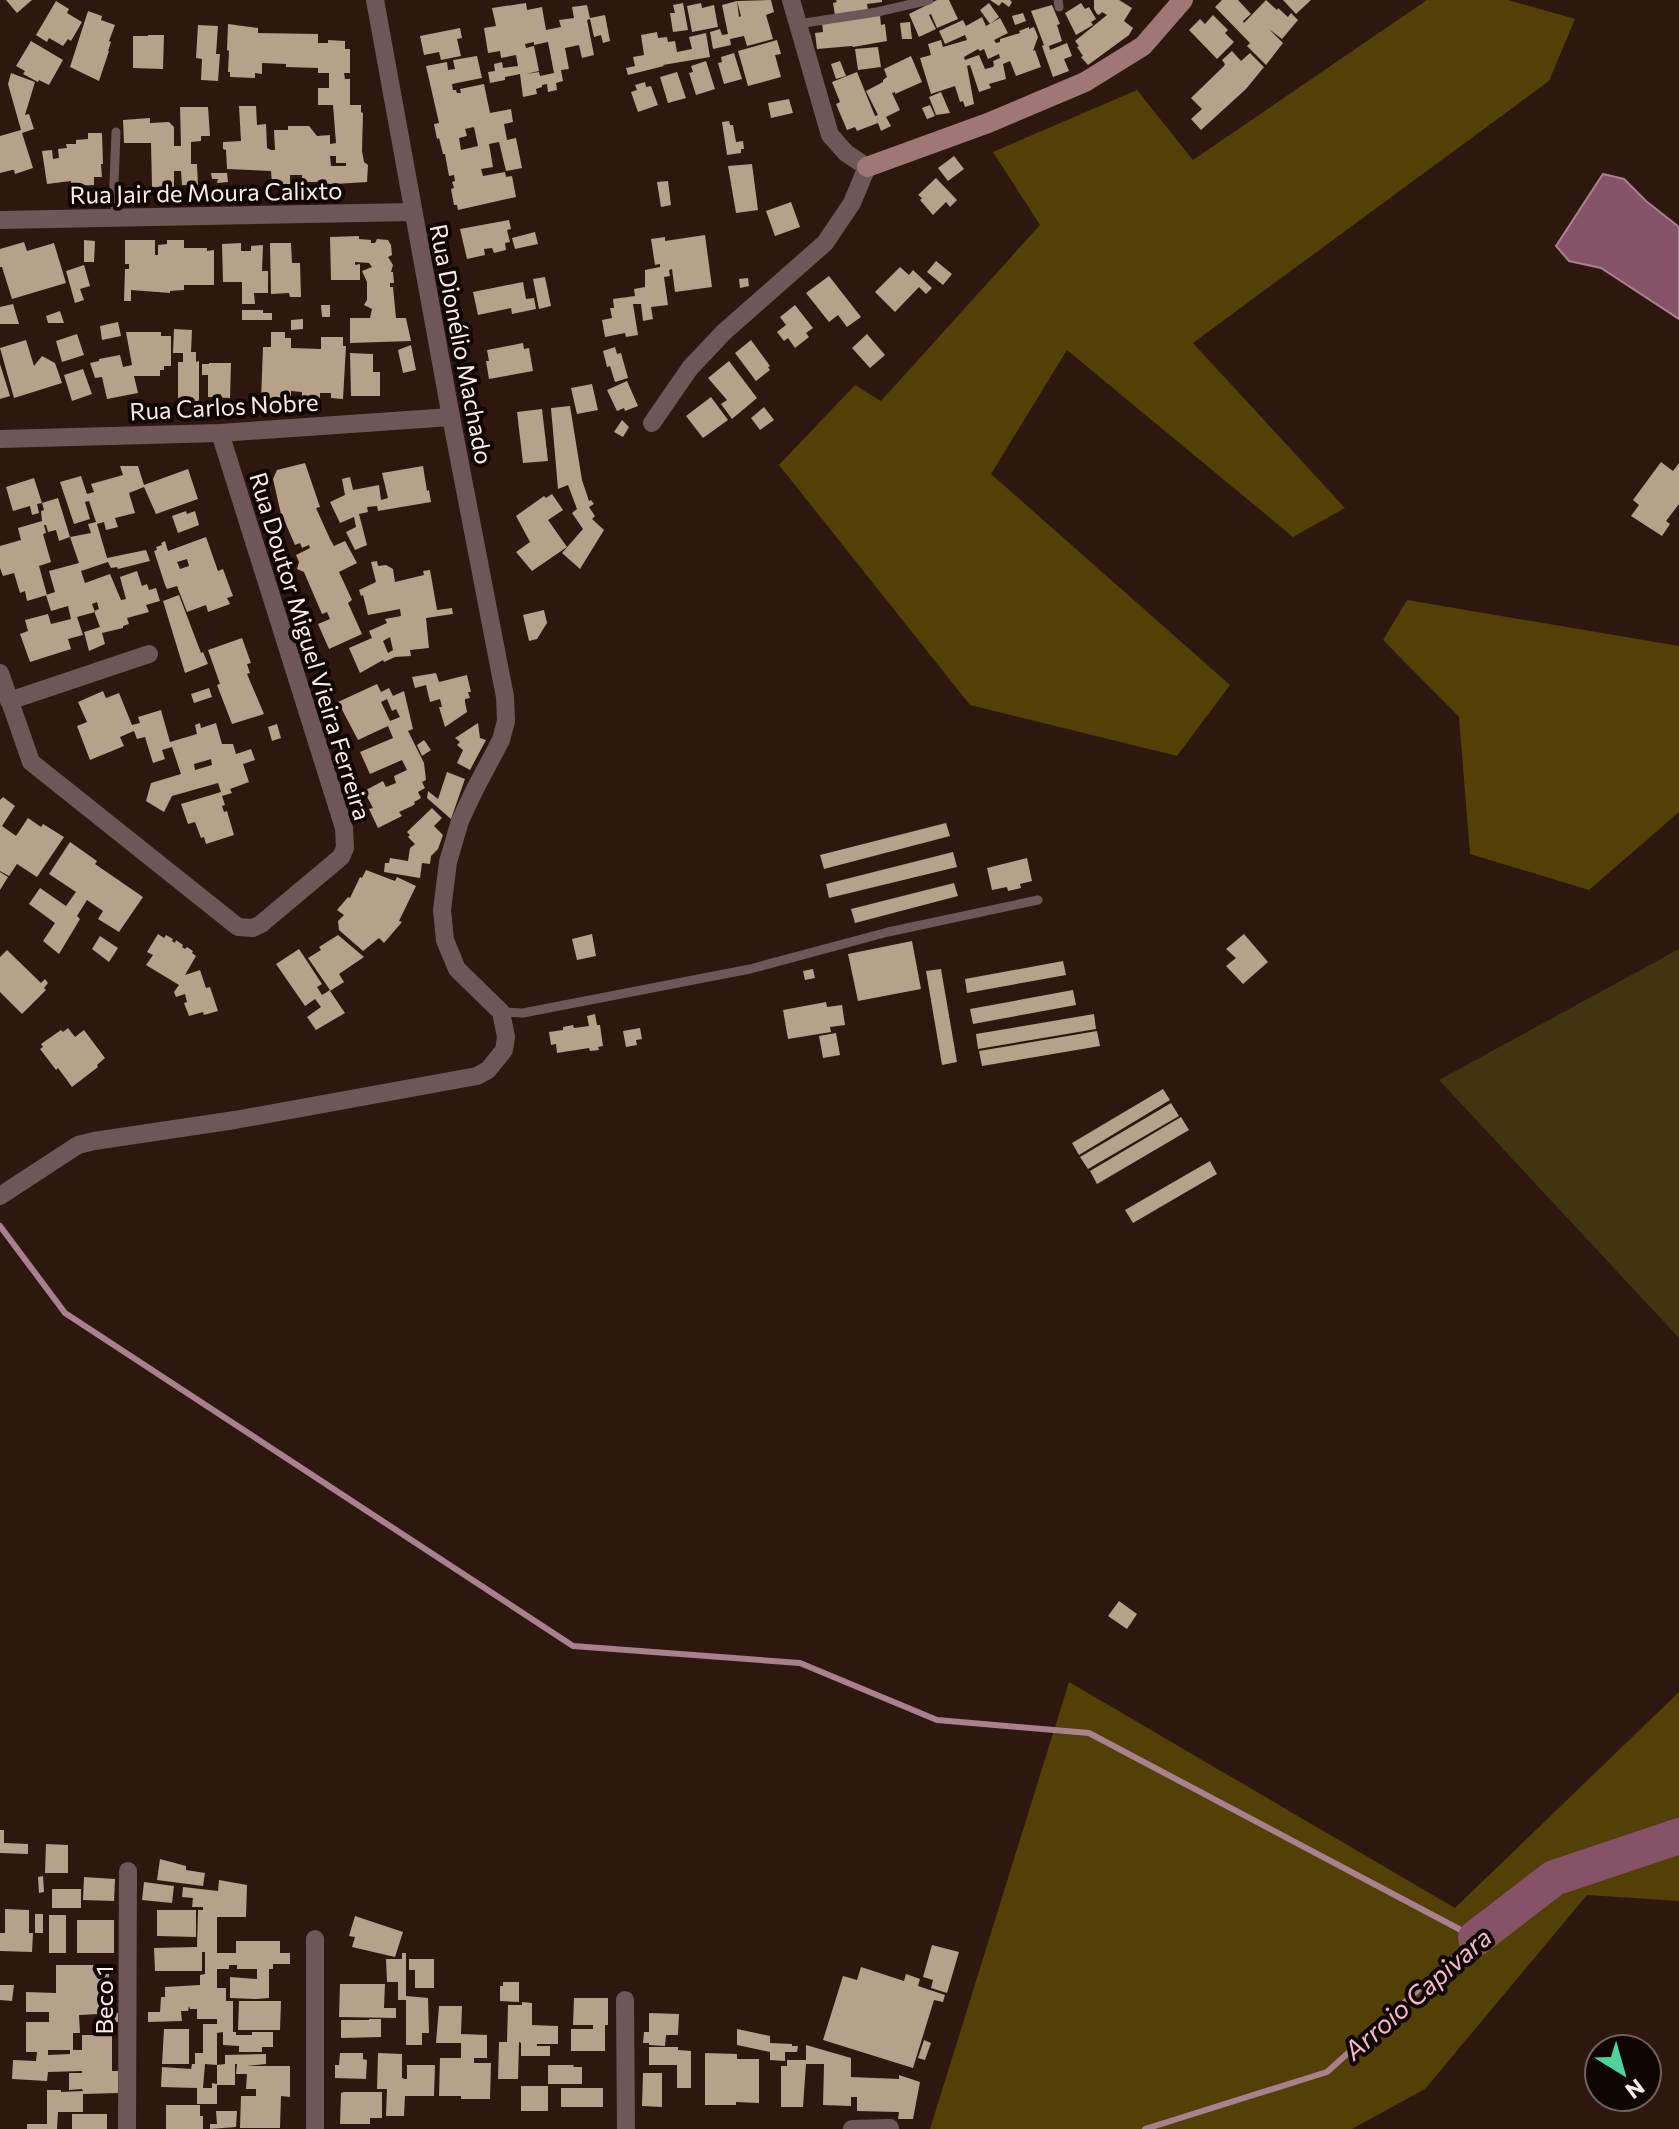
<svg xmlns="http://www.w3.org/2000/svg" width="1679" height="2129" font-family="Commissioner,sans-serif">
<rect width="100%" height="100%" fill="#2e170f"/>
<polygon fill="#403411" points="1679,949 1679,1338 1439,1080"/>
<g fill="#524006">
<polygon points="1427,0 1508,0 1575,19 1549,81 1193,343 1345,508 1293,537 1067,350 991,474 1230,685 1177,756 970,705 779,465 855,385 881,401 1040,225 993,152 1137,90 1193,160"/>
<polygon points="1407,600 1679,646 1679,812 1589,890 1470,854 1459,717 1383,640"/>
<polygon points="1069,1682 1455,1908 1679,1692 1679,1901 1587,1895 1425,2089 1352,2129 930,2129"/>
</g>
<polygon fill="#855267" stroke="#a9808d" stroke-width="2" points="1603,174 1624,179 1646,201 1679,227 1679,319 1601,268 1569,261 1556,246"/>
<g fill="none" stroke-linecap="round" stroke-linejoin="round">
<polyline stroke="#a9808d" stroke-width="6" points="0,1226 65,1313 573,1646 800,1663 937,1720 1089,1733 1476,1938 1327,2072 1145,2129"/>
<polyline stroke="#855267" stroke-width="36" points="1476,1938 1554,1878 1679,1836"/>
</g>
<g fill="#b7a18b" fill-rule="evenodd">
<polygon points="6,0 32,0 17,13"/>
<polygon points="771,0 774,12 766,15 773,39 747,46 744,36 730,39 731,45 713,49 710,32 720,29 722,35 728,34 722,5 737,1 739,17 741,16 737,1"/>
<polygon points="836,0 882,0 882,2 867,4 868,10 835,16 833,3 837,2"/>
<polygon points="937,0 949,0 958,19 937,28 931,14 929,15 936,29 919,37 909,14"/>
<polygon points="990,0 1010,0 1012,2 1009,7 1002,2 999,6"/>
<polygon points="1094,0 1119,0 1132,8 1124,21 1133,28 1129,35 1088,65 1081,57 1083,56 1077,47 1079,46 1075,41 1107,15 1102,12 1099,15 1097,14 1094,9"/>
<polygon points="1222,0 1238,0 1251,14 1243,21 1244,23 1266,0 1277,10 1278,8 1288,17 1291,13 1298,20 1282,39 1269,29 1283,43 1266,65 1247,46 1250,43 1215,7"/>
<polygon points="1283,0 1311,0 1296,14"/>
<polygon points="56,1 69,9 67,13 82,22 71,41 68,39 63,46 49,38 47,42 36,35"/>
<path d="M 526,3 L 527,10 L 542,7 L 546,30 L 561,27 L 559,20 L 574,18 L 572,7 L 587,5 L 590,18 L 605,15 L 610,41 L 603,43 L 601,35 L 594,37 L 590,19 L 587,20 L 594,55 L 582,58 L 579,45 L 565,48 L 569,69 L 561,70 L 563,81 L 556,83 L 557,90 L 548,92 L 547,84 L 542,85 L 542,87 L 536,89 L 537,94 L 523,97 L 520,74 L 505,77 L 505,80 L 490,83 L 488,72 L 495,71 L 494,64 L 502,62 L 503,68 L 518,66 L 516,55 L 501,58 L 500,51 L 488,53 L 484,28 L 496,26 L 492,8 ZM 534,42 L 534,45 L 548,42 L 554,73 L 540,76 L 539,72 L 526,74 L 539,71 L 534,46 L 526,48 L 525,44 Z"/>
<polygon points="683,3 688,30 673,32 670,13 675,13 673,5"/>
<polygon points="701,3 702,8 714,5 718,27 692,32 687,6"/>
<polygon points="989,3 999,17 990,24 980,10"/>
<polygon points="1081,3 1085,9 1089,7 1096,19 1091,22 1093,25 1076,35 1065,13"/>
<polygon points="1052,5 1060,24 1057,25 1062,41 1049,46 1050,50 1067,43 1072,56 1064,59 1069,71 1053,77 1042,46 1044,45 1031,11"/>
<polygon points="88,11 102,16 101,20 115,25 109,41 111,42 108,51 109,51 99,81 70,67"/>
<polygon points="1023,13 1026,21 1015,25 1012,16"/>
<polygon points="880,15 881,25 885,24 887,41 853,47 852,46 817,49 815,33 823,32 822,21"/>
<polygon points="1213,15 1228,30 1225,33 1234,42 1217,59 1189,30 1200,19 1205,24"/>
<path d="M 982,17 L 986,26 L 1000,18 L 1008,33 L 994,40 L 996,43 L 1000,42 L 1000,39 L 1020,33 L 1019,31 L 1029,27 L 1029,29 L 1034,27 L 1038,37 L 1033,51 L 1035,50 L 1041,67 L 1016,76 L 1010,61 L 1003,64 L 1006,79 L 989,84 L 991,88 L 979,92 L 970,65 L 967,66 L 974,104 L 965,107 L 963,101 L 960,102 L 955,86 L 931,94 L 920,58 L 931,55 L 928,44 L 941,40 L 943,47 L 967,40 L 965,35 L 945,44 L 939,31 L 963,20 L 966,26 ZM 978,49 L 980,51 L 984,49 L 988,59 L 999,54 L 1000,58 L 993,61 L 994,65 L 993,67 L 985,69 L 979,55 L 965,60 L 964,57 Z"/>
<polygon points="910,22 912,39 902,39 900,23"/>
<path d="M 228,24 L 258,28 L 258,33 L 318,34 L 318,43 L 328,43 L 328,40 L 345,41 L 345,49 L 350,49 L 350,73 L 344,73 L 345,79 L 350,79 L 350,105 L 361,105 L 361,112 L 363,113 L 362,151 L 364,162 L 368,165 L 367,182 L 320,185 L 317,182 L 302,182 L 302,175 L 290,175 L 290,184 L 272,184 L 271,171 L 227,169 L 226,150 L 223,149 L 223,142 L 241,141 L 239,106 L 256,106 L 257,125 L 266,124 L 267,148 L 271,150 L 275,150 L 274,130 L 288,130 L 288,126 L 309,126 L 317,136 L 330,135 L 330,144 L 336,143 L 333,105 L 318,105 L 318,88 L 329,88 L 329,73 L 318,73 L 318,68 L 286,67 L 286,64 L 262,63 L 262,74 L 255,73 L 255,78 L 230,77 L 230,72 L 228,72 L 229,51 L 227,50 ZM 330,156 L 336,156 L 336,163 L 346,163 L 346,166 L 331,166 Z"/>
<polygon points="198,25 218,26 216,54 220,54 218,81 201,80 202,59 196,58"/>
<polygon points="460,28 462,38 457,39 461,56 441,60 439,52 424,55 420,36"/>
<polygon points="657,32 658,38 667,37 668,42 675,41 677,52 692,49 689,37 706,33 710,57 663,65 664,66 628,75 626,68 635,66 633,57 644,55 641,35"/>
<polygon points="148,35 164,35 163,69 133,68 133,36 148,36"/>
<polygon points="777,40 781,54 775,55 781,77 748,86 738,51"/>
<polygon points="31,41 63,60 49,85 39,80 38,82 23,74 25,71 16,66"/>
<polygon points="878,47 881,67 858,70 855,49"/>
<polygon points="1232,51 1241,61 1250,53 1264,67 1246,89 1201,130 1191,119 1202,109 1191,98 1224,66 1225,64 1222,60"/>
<polygon points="734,53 742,79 724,84 718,63 722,62 721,57"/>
<path d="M 477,56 L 482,78 L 452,84 L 453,90 L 456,90 L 457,93 L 461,93 L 460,89 L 484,84 L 490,113 L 511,109 L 513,122 L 504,124 L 507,140 L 516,138 L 522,168 L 506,171 L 499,142 L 489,144 L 493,167 L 481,169 L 483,176 L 505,172 L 506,177 L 512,176 L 516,197 L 458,210 L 457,205 L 454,205 L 451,189 L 454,188 L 452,182 L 455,181 L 454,175 L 449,176 L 445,154 L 443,154 L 439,138 L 437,139 L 434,124 L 439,123 L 426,66 L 447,62 L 448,70 L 455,69 L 453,60 ZM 474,127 L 478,146 L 461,150 L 459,138 L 467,136 L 465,129 Z"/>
<polygon points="911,56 922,82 895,94 895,92 892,93 900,110 886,117 891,126 881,131 878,123 857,131 855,127 847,130 836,104 840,102 832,82 857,72 875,116 878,115 866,91 883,82 883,80 887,77 884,69"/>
<polygon points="706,61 715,89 696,95 689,73 693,72 691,66"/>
<polygon points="840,61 846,76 836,79 831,64"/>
<polygon points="677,72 686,98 668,103 660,77"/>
<polygon points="11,73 35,82 25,115 29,114 34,129 22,133 33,168 15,174 14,170 12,170 0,173 0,136 21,130 8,84"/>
<polygon points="645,82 646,87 651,86 658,105 638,112 631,92 637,90 635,85"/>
<polygon points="941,92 950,113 936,115 929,97"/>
<polygon points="789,99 793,113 771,118 768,103"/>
<polygon points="930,105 935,116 927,119 922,108"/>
<polygon points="180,107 208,107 210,136 201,136 201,141 191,142 191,164 197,164 198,185 182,185 181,171 174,171 174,187 152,187 151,143 124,143 123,120 150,118 150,123 169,122 174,127 174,146 181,146"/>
<polygon points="729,121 730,125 733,125 736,142 743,141 744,149 741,149 741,153 727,155 722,122"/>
<polygon points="88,133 102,133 103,164 101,164 102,177 94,177 94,185 71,186 71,181 47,184 42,151 52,150 53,159 59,158 58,149 67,148 66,144 76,144 76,140 88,139"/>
<polygon points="954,156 964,169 948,181 938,168"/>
<polygon points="752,164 758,210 736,213 728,166"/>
<polygon points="211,173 227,173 228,182 217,183 218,179 212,179"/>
<polygon points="936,178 957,200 950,207 946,202 933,215 920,200 922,198 918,195"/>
<polygon points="668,181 671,205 661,207 657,182"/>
<polygon points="791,202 800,227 775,236 766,211"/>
<polygon points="509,220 511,229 507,230 510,242 505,243 506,250 494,253 492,248 484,249 485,255 467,259 460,229"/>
<polygon points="535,232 538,244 515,249 512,238"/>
<polygon points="705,235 712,287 675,292 672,269 669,270 670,276 664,277 668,305 651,307 653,319 643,321 641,304 633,304 638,335 626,337 625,333 605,337 602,320 612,318 610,308 614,308 613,299 635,296 634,289 645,287 645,270 660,267 660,264 655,265 651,239 665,237 665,241"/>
<polygon points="359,236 359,239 371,240 371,243 375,243 377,239 388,240 391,245 392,255 388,257 393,265 391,272 393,272 394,283 390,283 390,287 393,287 396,318 406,318 411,341 350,343 350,318 370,318 372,309 364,305 367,300 367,282 362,271 372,267 369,263 355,262 355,265 360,264 360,280 331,280 330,237"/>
<polygon points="84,240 95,241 94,262 84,262"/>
<polygon points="125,240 155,240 155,255 158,255 158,245 167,244 167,240 184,240 184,248 207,248 207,251 214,250 214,285 184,285 184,290 170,291 170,293 131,290 131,301 124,301 125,269 129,269 129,264 125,264"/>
<polygon points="24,242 27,251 54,243 66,283 12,299 2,267 0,267 0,249"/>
<polygon points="241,243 241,251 251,251 251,246 263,245 262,271 268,271 268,293 254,293 255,304 242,304 242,282 223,282 222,244"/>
<polygon points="270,243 291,243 292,263 300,263 301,297 290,297 289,293 271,294"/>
<polygon points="936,261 952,274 943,285 927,272"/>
<polygon points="84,265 90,286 80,289 84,300 75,303 66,271"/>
<polygon points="900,267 909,275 913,270 932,288 926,294 919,287 895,312 875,292"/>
<polygon points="829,276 861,317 847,327 838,315 829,322 806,293"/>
<polygon points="545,277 551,306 539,309 533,279"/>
<polygon points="748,278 749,286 740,288 739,279"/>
<polygon points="523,282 526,299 534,298 536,309 512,314 511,308 478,315 473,292"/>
<polygon points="13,304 19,324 0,324 0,307"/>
<polygon points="321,305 330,305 330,317 322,317"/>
<polygon points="795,305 813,328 806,333 809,337 795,348 788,338 784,341 777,332 786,325 780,317"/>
<polygon points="242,310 263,310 263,313 272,313 272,320 242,320"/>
<polygon points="60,311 64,323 48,323 46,316"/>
<polygon points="303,319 303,329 291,330 291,320"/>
<polygon points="118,322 121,336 102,340 100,326"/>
<polygon points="174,329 192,330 191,352 196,352 196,362 199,361 199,401 178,402 178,362 183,362 183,353 173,353"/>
<polygon points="126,332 161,332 161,336 171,336 171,366 164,366 164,370 160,370 160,376 134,376 138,393 107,399 102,377 95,378 90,363 99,361 99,359 120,355 123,367 132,365"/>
<polygon points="271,332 285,332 285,338 291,338 291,348 321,349 321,337 343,337 343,346 346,346 343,399 331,398 331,393 320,393 320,403 310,403 310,398 302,398 302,392 291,391 291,400 261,400 263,347 271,347"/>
<polygon points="77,334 84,355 62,362 56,341"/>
<polygon points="867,334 885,355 870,368 852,348"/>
<polygon points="26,340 34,366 42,356 55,363 62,383 14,398 0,348"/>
<polygon points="751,340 770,366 768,367 770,370 756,381 735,353"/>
<polygon points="523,343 524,349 529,348 533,371 489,379 486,361 489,361 487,350"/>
<polygon points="411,345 416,370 403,373 398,350"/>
<polygon points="615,347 617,354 621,353 628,378 615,382 610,366 607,367 603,351"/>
<polygon points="350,353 373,354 373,372 380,372 380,396 351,396"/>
<polygon points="729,361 757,398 732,419 721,404 727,400 708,378"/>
<polygon points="209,363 231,363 230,398 208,397 208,375 202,375 202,364 209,364"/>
<polygon points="0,364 10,396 0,399"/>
<polygon points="83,369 92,394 72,401 64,375"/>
<polygon points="627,381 638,406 625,411 624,408 617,411 607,390"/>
<polygon points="592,384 598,410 577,414 571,388"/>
<polygon points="711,397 728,420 703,438 686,416"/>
<polygon points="570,406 582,480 589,501 591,500 594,504 589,507 595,516 592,519 604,530 580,569 562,553 583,529 572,513 577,509 568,485 558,489 551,408"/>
<polygon points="764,407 774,420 760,430 751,418"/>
<polygon points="542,409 548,461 523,463 517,412"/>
<polygon points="622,420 629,427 623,437 614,432"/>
<polygon points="1661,462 1673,471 1679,463 1679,504 1666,521 1670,524 1662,536 1631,516 1639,505 1633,500"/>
<polygon points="305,463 320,507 316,508 330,539 334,546 345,541 357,563 339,572 352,600 348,603 362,634 329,649 318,624 330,619 327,612 322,614 304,572 297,569 299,562 296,555 310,548 309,545 302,548 300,543 295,545 285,522 283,523 273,479 277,470"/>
<polygon points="120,466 138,466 144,485 188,469 198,499 156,514 144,487 129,493 135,513 115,518 118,527 106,530 104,522 97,524 105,551 107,558 146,550 150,561 118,569 117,567 111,568 108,562 81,571 85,583 110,574 121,600 126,599 120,577 137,571 142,586 147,584 149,590 156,588 160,601 146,605 149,612 127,618 129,624 123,626 123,628 102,633 105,644 89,651 84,632 100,627 94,611 99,609 97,602 92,604 95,612 77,617 83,635 68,639 71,649 30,662 20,634 28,631 25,620 48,614 51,624 71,619 68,606 51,611 46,595 55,592 49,571 79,563 70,537 91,533 88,524 96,522 89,501 85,502 90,519 74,524 60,482 81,476 87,494 94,492 91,484 123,475"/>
<polygon points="423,466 427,491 429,490 431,502 378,511 377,506 367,507 368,512 359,514 367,545 355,550 346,532 356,527 354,517 340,523 330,502 345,495 342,479 350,477 353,490 379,485 381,500 388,498 382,473"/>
<polygon points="34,478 42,503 37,504 39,513 32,515 30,506 13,511 6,487"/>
<polygon points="552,494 563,510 548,520 567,547 532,571 516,552 530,542 516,516 544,496 546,498"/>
<polygon points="58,498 70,537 59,541 56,530 48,532 46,525 44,525 46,533 43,534 51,562 39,566 47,595 27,601 25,591 20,593 14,573 3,576 0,568 0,546 21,540 18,528 42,521 41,511 44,510 42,503"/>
<polygon points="186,511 187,514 195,511 199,525 178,533 172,516"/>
<path d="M 206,537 L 218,571 L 223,569 L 233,596 L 227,598 L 230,604 L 208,612 L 206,605 L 187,612 L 177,586 L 167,589 L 165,585 L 154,551 L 157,550 L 156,547 L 162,545 L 161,543 L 165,541 L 168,551 ZM 187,559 L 189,566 L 180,569 L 177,562 Z"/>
<path d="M 377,561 L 378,566 L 386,565 L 393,569 L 395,582 L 424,575 L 423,571 L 430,570 L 437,610 L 452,608 L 453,614 L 426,618 L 429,648 L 410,650 L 411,656 L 395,657 L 384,662 L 383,660 L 360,673 L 349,648 L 372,638 L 369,631 L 387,623 L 385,619 L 401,616 L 400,609 L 368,615 L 363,595 L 361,596 L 359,590 L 376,582 L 371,562 ZM 390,637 L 393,650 L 388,653 L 383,641 Z"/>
<polygon points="179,595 201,653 203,652 208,664 185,673 163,601"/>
<polygon points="544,610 547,623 537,639 529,641 523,615"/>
<polygon points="242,638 251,663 247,664 250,673 247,674 264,714 232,724 217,685 220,684 208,650"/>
<polygon points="436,673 439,682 467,675 471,692 468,692 470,698 465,699 465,702 467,712 445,727 439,707 442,707 440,699 430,702 426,685 415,688 412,677"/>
<path d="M 377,684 L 381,692 L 389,688 L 393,696 L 404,691 L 413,729 L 408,731 L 424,763 L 426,780 L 422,782 L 425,788 L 418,792 L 421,798 L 414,802 L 415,804 L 412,806 L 399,812 L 402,816 L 378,828 L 369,809 L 373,808 L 364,791 L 383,781 L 386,787 L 396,783 L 394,776 L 407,770 L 402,760 L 370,774 L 360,752 L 393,738 L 388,726 L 358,740 L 338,702 ZM 387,699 L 392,711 L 396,709 L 400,717 L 390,721 L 381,702 Z"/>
<polygon points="209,688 212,697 194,703 191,694"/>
<path d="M 103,691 L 106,698 L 119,693 L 132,725 L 140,723 L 138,717 L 161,710 L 170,742 L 197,734 L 195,725 L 200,723 L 201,728 L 216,723 L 222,744 L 233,744 L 236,754 L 251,749 L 255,760 L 243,764 L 249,782 L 230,789 L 232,793 L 222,796 L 225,805 L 222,806 L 224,812 L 227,811 L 234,835 L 206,844 L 204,837 L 201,838 L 195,822 L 188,824 L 181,804 L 221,792 L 218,783 L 172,796 L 164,812 L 146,801 L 151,783 L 181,774 L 172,747 L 162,750 L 165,759 L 153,763 L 145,737 L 137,739 L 134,731 L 120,737 L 124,746 L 90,760 L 77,726 L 87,722 L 78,702 ZM 211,759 L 212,765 L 195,770 L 194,764 Z"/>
<polygon points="478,723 480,738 486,740 470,770 457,763 463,750 457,745 460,742 455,738"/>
<polygon points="277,724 281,738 272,741 268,727"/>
<polygon points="424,740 431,750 422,756 417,745"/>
<polygon points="447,772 465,779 451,819 427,798 428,791 438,799"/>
<polygon points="3,797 15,806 2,826 16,836 28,818 41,827 43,824 64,837 37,877 17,864 9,876 0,871 0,800"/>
<polygon points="432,808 442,818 434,826 443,835 438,849 431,856 430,864 422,863 420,878 384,872 385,863 389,863 390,858 408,861 410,848 415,844 408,837 410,835 407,832"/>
<polygon points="946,823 950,836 824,869 820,855"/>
<polygon points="70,842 97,861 95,864 143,897 119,932 98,919 103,911 87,900 77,916 80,919 59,954 43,941 55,923 29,904 40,888 66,906 76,892 49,874"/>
<polygon points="953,852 957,867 829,898 826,884"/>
<polygon points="1027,858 1032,881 1020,884 1021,888 1008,891 1007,887 992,890 987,868"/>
<polygon points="366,870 395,881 397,877 416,886 399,921 402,922 384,943 379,938 363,951 339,930 338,921 344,915 337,910 348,897 350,898 360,877 362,878"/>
<polygon points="0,872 8,877 0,890"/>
<polygon points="954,883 958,896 855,923 851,909"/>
<polygon points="158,934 164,938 166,935 173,939 172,941 175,943 176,940 183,945 182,947 185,949 187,947 193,951 192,953 196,956 185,975 200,970 206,988 210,987 218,1011 204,1015 203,1012 189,1016 184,1003 187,1002 185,994 176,997 174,992 179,985 146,965 153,955 147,952"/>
<polygon points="592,934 596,956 577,960 572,939"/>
<polygon points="1244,934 1268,962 1243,984 1226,966 1236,958 1226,949"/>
<polygon points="338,935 364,957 339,974 344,982 330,991 345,1013 316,1030 307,1017 321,1007 315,999 305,1006 276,964 299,949 322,984 317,987 322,995 330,990 308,958 321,950 319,947"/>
<polygon points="100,936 118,948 109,962 92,949"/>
<polygon points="912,941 921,989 858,1001 848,954"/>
<polygon points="7,950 41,983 45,979 48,983 44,988 46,990 22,1014 0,992 0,957"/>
<polygon points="1063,961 1066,975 967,993 965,979"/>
<polygon points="813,969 815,978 805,980 803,971"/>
<polygon points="941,969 957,1062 942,1065 926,971"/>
<polygon points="1073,990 1076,1005 973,1024 970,1009"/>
<polygon points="826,1002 827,1007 842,1005 845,1025 830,1027 831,1032 788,1039 783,1010"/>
<polygon points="595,1014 597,1025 600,1025 603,1046 598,1047 599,1050 590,1051 589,1048 557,1053 556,1044 551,1045 549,1032 563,1030 563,1027 573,1025 574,1028 589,1026 587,1016"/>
<polygon points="1094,1014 1096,1029 978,1049 976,1034"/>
<polygon points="68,1028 75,1037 84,1030 105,1058 97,1065 98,1067 72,1087 58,1068 56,1070 40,1049 43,1047 41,1044 61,1030 63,1032"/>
<polygon points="640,1028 642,1039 636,1040 637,1045 626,1047 623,1031"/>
<polygon points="1097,1031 1100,1046 982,1066 979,1051"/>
<polygon points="836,1033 840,1055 823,1058 819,1036"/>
<polygon points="1163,1089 1170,1100 1079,1155 1072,1143"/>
<polygon points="1171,1103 1179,1116 1088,1169 1080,1157"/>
<polygon points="1181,1117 1189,1130 1097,1184 1090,1171"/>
<polygon points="1210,1161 1217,1174 1133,1223 1125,1210"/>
<polygon points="1119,1601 1137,1614 1127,1629 1108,1616"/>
<polygon points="0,1830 4,1830 4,1843 28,1844 28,1854 0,1853"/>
<polygon points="46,1844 68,1845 68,1873 45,1873"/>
<polygon points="160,1859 186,1866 186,1870 205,1873 203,1886 157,1880"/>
<polygon points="43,1876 44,1892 39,1893 38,1877"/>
<polygon points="84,1877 115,1879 114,1901 83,1900"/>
<polygon points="219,1880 247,1885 246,1917 217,1917 217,1953 236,1953 236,1941 280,1941 280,1953 290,1953 290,1964 273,1964 273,1969 269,1969 269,1998 257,1999 230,1998 230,1977 257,1979 257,1969 237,1969 237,1965 229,1965 229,1969 217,1969 217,1988 226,1988 226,2001 233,2001 233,2032 236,2032 236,2035 252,2035 252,2032 273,2032 273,2047 262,2047 262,2052 239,2052 239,2046 223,2045 223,2032 217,2033 217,2065 205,2064 203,2088 212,2088 212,2083 217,2084 217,2104 197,2104 197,2088 161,2087 162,2067 191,2069 192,2064 195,2064 195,2053 203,2053 203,2024 217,2024 217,2019 197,2019 197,2009 190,2009 189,2006 188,2011 181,2011 182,2021 148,2022 148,2012 160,2012 161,1997 165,1997 165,1987 200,1985 200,1975 205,1974 205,1952 202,1952 202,1971 155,1971 154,1948 197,1947 198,1910 203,1910 203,1907 192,1907 193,1898 182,1897 183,1887 218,1891"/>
<polygon points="144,1882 174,1886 172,1903 142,1900"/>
<rect x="52" y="1889" width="29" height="19"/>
<polygon points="5,1909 29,1910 29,1933 33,1933 32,1952 0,1951 0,1933 5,1933"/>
<polygon points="157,1910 196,1910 196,1937 157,1936"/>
<rect x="35" y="1914" width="8" height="19"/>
<rect x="49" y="1915" width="17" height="38"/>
<polygon points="355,1916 403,1932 395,1957 352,1947 355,1937 349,1936"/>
<rect x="77" y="1920" width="37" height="33"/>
<polygon points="932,1945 959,1952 947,1993 931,1988 933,1980 923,1977"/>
<polygon points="402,1953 406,1953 406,1996 428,1998 429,2033 422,2033 422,2045 406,2045 406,2000 398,2000 398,1982 387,1982 386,1959 402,1959"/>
<polygon points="409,1959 434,1959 434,1988 415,1988 415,1970 409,1970"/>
<path d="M 56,1965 L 109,1965 L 109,1993 L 114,1993 L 114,2013 L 118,2013 L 118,2022 L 100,2022 L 100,2014 L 79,2015 L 80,2033 L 73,2033 L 73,2050 L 82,2050 L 82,2035 L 112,2035 L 112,2071 L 118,2071 L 118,2093 L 83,2094 L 83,2092 L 83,2112 L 58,2112 L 57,2129 L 27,2129 L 27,2124 L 47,2124 L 47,2090 L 61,2090 L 61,2092 L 83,2091 L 82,2089 L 69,2090 L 69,2073 L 82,2073 L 82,2071 L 48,2072 L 47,2081 L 12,2079 L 13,2060 L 36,2061 L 37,2052 L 26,2052 L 26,2022 L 49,2022 L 49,2012 L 26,2012 L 26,1992 L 56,1993 ZM 48,2050 L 70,2050 L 70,2054 L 48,2055 Z"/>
<polygon points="861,1967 904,1981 906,1974 920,1979 918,1986 945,1995 943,2002 934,2000 913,2068 823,2040 843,1976 857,1980"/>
<polygon points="503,1982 519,1982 519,2002 500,2001 500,1986 503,1986"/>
<polygon points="340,1984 385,1984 384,2008 396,2008 396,2018 339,2017"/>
<polygon points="0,1985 14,1985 12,2001 0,2000"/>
<polygon points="574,1998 608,1998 608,2025 605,2025 605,2051 571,2051 571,2029 593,2029 593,2025 573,2025"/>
<polygon points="239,2001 281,2001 280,2030 238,2030"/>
<polygon points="522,2002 532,2003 532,2025 558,2026 558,2044 537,2044 537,2046 550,2046 550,2056 521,2056 521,2043 519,2042 518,2079 498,2079 499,2042 507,2042 508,2005 522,2005"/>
<polygon points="439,2006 462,2006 461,2034 487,2035 487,2058 474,2058 474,2063 491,2063 490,2099 461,2099 461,2096 439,2096 440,2058 461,2058 461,2043 436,2043"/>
<polygon points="649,2013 679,2014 678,2035 666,2035 665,2046 649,2045 649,2043 643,2043 644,2032 649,2032"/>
<polygon points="369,2019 381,2019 381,2037 341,2038 341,2020 369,2020"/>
<polygon points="164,2029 189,2029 189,2064 162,2064"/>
<polygon points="737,2029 770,2036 770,2043 792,2044 792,2046 798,2046 797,2052 785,2052 785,2061 770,2060 770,2052 737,2045"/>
<polygon points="924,2040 931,2043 925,2060 918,2058"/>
<polygon points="806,2045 851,2058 851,2077 899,2079 899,2075 920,2082 913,2119 898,2119 899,2112 857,2111 857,2097 851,2097 851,2106 823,2105 824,2064 806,2064 803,2107 781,2107 781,2066 787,2066 787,2060 806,2060"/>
<polygon points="649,2047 678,2047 678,2050 691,2051 691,2088 677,2088 677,2065 649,2065"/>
<polygon points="340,2053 363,2053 363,2059 367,2060 366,2079 335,2078 335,2065 339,2065"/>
<polygon points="378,2053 402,2054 402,2078 405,2079 407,2079 407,2065 435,2065 434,2096 405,2096 404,2116 386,2116 387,2089 377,2089"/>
<polygon points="705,2053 737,2054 737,2059 759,2059 759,2103 736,2102 736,2105 705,2105"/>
<polygon points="266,2054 266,2064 247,2066 290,2066 290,2097 281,2096 280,2128 240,2128 241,2096 256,2096 256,2089 246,2089 247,2074 236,2074 237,2064 235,2064 235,2085 217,2085 217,2065 225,2064 225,2055"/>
<polygon points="548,2065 574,2065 573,2067 582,2067 582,2084 548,2084"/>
<polygon points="643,2073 662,2073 662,2107 642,2106"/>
<rect x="521" y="2086" width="27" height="25"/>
<rect x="561" y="2088" width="42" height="19"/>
<polygon points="344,2092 382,2092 382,2118 370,2118 370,2124 340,2124 341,2093"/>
<polygon points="166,2105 200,2105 200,2116 203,2116 203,2129 166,2129"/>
<polygon points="216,2111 237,2111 236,2127 210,2129 210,2124 217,2124"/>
<rect x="72" y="2114" width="35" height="15"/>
</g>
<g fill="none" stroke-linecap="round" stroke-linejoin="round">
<g stroke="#705757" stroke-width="9">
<polyline points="1058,0 1059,7"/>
<polyline points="798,24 877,12 929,0"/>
<polyline points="116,218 114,184 116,132"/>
<polyline points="501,1012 523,1013 750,969 888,932 1038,900"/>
</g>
<g stroke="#705757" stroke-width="18">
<polyline points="0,220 413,212"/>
<polyline points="652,423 690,368 724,332 825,243 852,203 867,167 846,153 830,135 791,0"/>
<polyline points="0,439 220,433 451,417"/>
<polyline points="0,673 31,762 238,927 253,928 261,924 341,857 345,848 344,828 220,433"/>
<polyline points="9,701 149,654"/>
<polyline points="0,1196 78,1145 94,1141 235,1120 477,1076 488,1070 504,1050 506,1037 501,1012 457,969 445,940 442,910 448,862 460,821 474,791 501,740 506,721 505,697 451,417 375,0"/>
<polyline points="625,2000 626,2129"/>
<polyline points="127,2129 128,1871"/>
<polyline points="315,2129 315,1939"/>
<polyline points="852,2129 890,2128"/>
</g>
<polyline stroke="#9f7777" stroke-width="20" points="867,167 988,123 1085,82 1143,46 1183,0"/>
</g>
<g text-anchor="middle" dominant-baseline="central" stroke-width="8" stroke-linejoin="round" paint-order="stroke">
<g font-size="24" fill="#feede7" stroke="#0f0604">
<text transform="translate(206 192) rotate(-1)">Rua Jair de Moura Calixto</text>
<text transform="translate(462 344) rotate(79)">Rua Dionélio Machado</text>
<text transform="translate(224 406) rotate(-3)">Rua Carlos Nobre</text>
<text transform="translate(311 646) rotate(73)">Rua Doutor Miguel Vieira Ferreira</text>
<text transform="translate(103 2000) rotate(-90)">Beco 1</text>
</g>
<g font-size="26" font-style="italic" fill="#f9b6d0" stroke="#0f0604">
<text transform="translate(1417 1993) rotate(-41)">Arroio Capivara</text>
</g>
</g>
<g transform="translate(1623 2073) rotate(143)"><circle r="38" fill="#0f0604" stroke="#6f625f" stroke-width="2"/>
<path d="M0-6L14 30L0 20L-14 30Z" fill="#4fd399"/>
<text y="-12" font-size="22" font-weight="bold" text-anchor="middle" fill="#feede7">N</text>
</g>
</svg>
